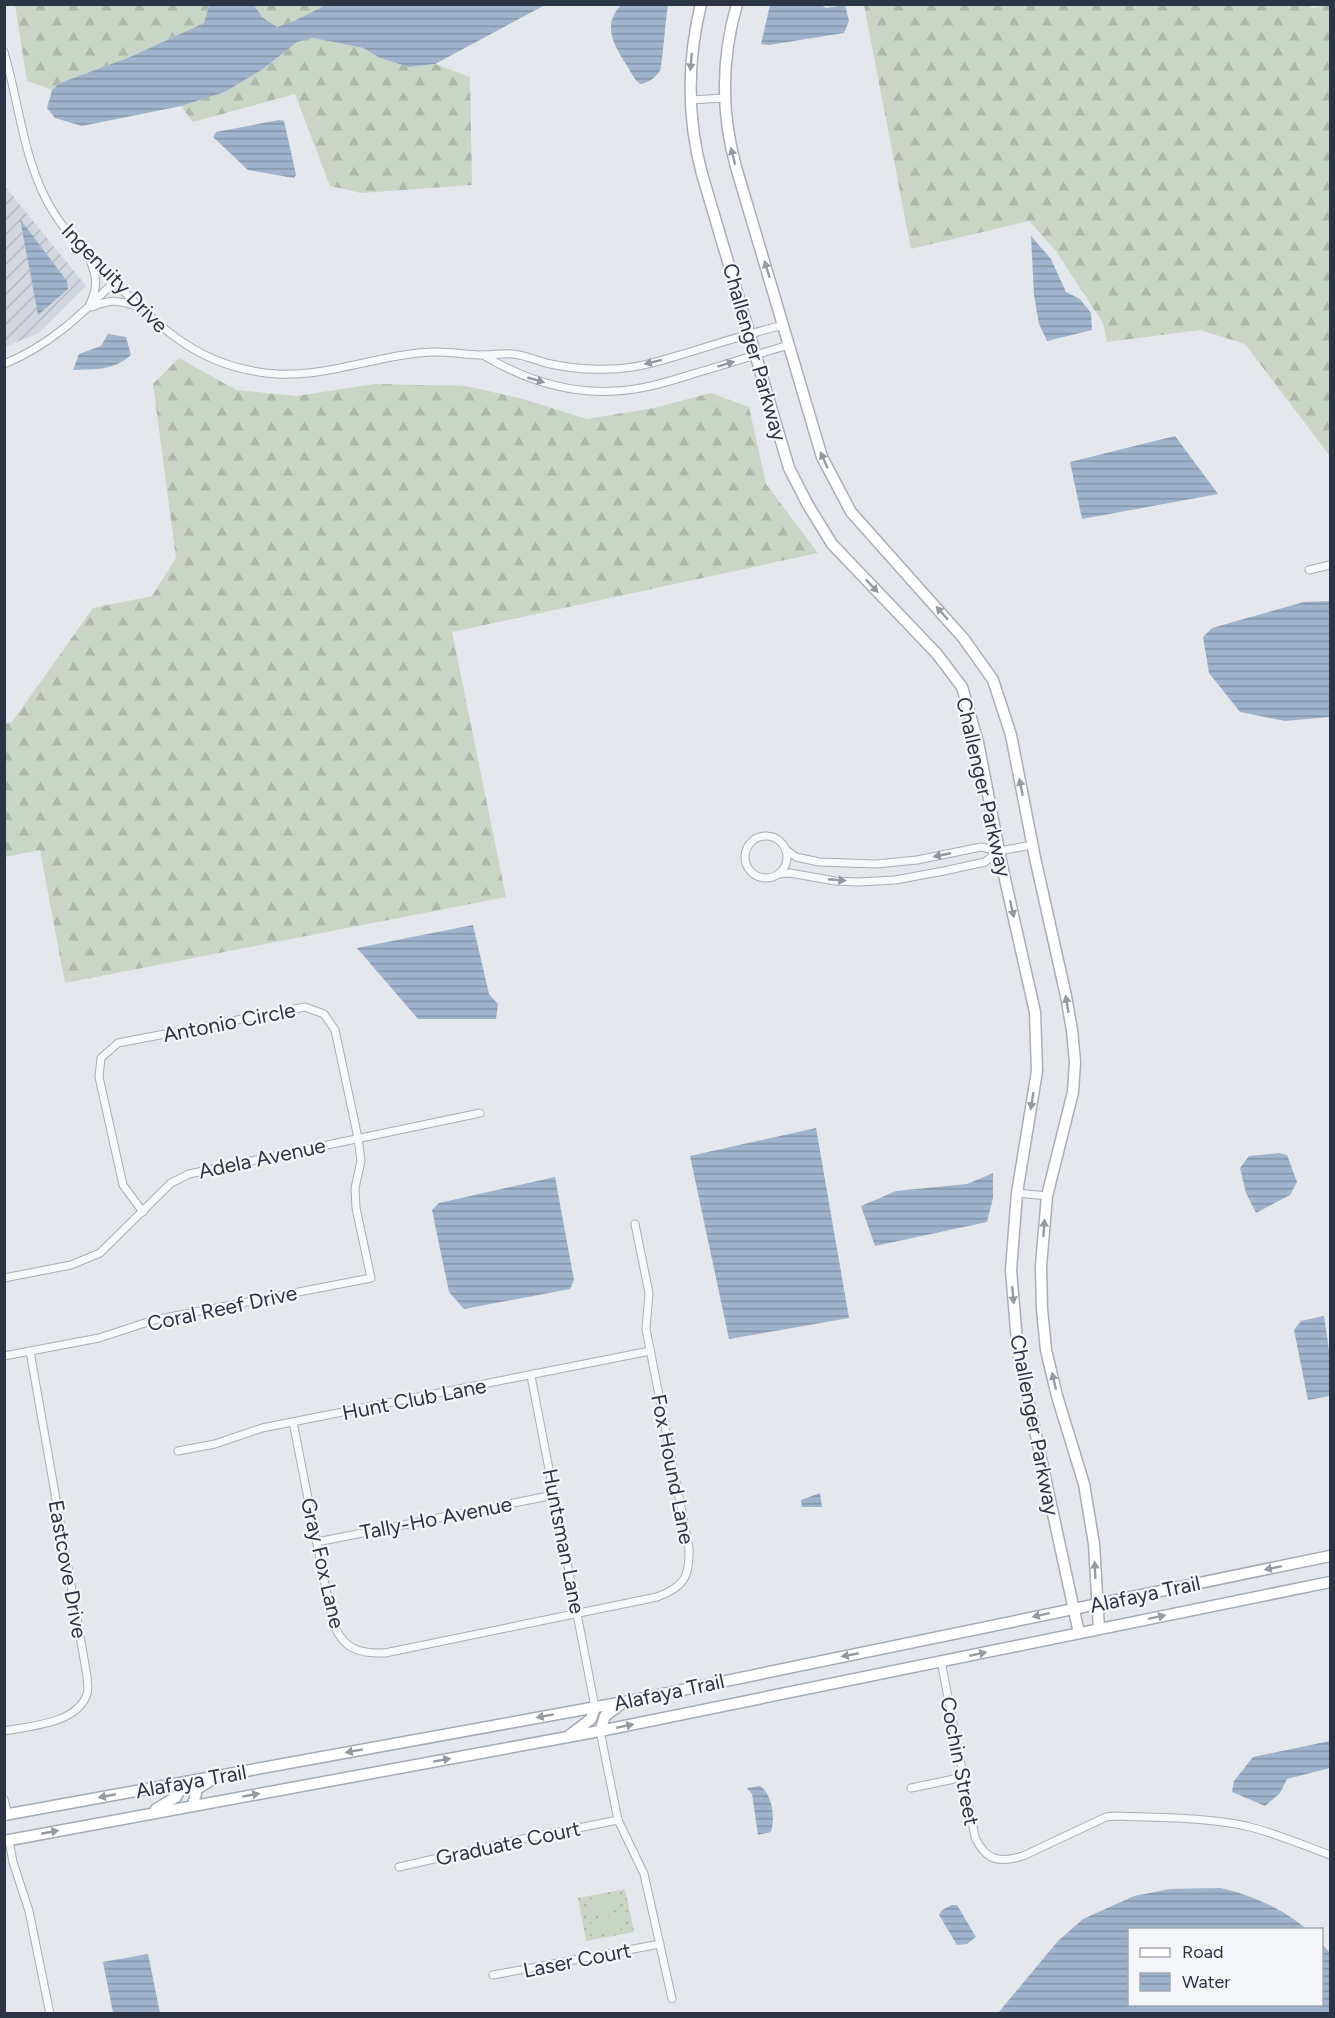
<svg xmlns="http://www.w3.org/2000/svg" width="1335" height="2018" font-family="Figtree,sans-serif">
<defs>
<pattern id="industrial-furrows" width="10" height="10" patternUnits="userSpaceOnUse" patternTransform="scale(1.5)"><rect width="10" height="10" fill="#d2d6de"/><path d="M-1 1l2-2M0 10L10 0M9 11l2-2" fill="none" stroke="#b4b8c0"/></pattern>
<pattern id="forest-firs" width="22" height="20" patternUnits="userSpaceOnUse" patternTransform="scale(1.5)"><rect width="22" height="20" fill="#c9d6c5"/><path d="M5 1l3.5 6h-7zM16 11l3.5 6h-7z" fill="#adb8ab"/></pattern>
<pattern id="park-dots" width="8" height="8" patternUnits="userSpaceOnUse" patternTransform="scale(1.5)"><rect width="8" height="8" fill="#c9d6c5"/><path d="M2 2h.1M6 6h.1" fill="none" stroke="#adb8ab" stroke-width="1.8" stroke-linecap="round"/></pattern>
<pattern id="water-rules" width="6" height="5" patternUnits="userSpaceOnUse" patternTransform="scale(1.5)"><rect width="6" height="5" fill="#9fb4cc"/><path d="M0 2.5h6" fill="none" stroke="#8293a7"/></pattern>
</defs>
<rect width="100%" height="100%" fill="#e4e7ec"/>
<polygon fill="url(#industrial-furrows)" points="4,185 86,286 39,333 5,347"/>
<g fill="url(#forest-firs)">
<polygon points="15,5 209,5 204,23 130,57 60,83 52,90 27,81"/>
<polygon points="254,5 326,5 294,21 277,27 262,17"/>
<polygon points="1310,5 1311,8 1330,5 1330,456 1245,344 1200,330 1107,342 1103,323 1056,251 1029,221 911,249 864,5"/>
<polygon points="313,38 363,48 380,58 409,67 435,64 470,77 472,185 361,193 330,186 295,94 193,122 181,106 225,92 263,69 297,42"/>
<polygon points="179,358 236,390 296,396 375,384 466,386 523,399 587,419 654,408 711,393 749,407 766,484 818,553 452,632 506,897 65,983 40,850 5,857 5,724 12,722 93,608 152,596 176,558 153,384"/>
</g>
<polygon fill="url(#park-dots)" points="625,1889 634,1932 586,1941 578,1898"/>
<g fill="#c9d6c5">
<polygon points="618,1895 621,1909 590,1915 587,1900"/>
<polygon points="622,1914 625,1928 593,1934 591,1920"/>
</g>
<g fill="url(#water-rules)">
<path d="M 622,4 L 668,5 C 666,16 662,67 660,71 C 655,78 648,83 640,84 L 635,79 C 622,55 596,29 622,4 Z"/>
<polygon points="209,5 254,5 262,17 277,27 294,21 326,5 545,5 435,64 409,67 380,58 363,48 313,38 297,42 263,69 225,92 181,106 82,126 55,118 47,108 52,90 60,83 130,57 204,23"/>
<polygon points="770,5 821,5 826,8 845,5 849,21 844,33 769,45 761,44"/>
<polygon points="284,121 296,175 294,178 248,170 213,137 216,132 279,120"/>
<polygon points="20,219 67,281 68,289 38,315"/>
<polygon points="1031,236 1051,259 1066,292 1080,299 1091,313 1092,330 1047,341 1039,324 1034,295"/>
<path d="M 108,334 L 126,337 L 131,355 C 113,371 95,369 73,370 L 79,354 L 101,346 Z"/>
<polygon points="1175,436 1218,494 1082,519 1070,462"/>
<polygon points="1330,601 1330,717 1285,721 1240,712 1209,673 1203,637 1212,628 1304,602"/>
<polygon points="473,925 489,994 498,1004 496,1019 418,1019 357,948"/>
<polygon points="816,1128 849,1318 729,1339 690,1156"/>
<polygon points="1279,1153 1287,1155 1297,1182 1290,1195 1256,1213 1246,1193 1240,1168 1249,1156"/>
<polygon points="993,1173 993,1198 987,1222 875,1246 861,1206 896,1191 967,1184"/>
<polygon points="555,1177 574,1280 570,1289 464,1309 449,1292 432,1210 439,1203"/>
<polygon points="1324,1316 1330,1357 1330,1396 1308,1400 1294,1330 1301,1321"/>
<polygon points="820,1493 822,1507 802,1507 801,1500"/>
<polygon points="1330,1741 1330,1768 1287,1779 1280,1793 1265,1806 1232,1792 1234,1781 1253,1757"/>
<path d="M 760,1786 C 773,1795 775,1818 771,1832 L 758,1835 L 752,1794 L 747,1788 Z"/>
<path d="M 1220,1888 C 1249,1894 1284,1909 1306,1929 L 1130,1930 L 1130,2004 L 1322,2004 L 1322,1944 L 1330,1953 L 1330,2013 L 998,2013 L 1058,1941 L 1083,1919 L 1134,1896 L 1170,1889 Z"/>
<polygon points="952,1905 957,1905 976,1937 967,1944 957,1945 939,1915 942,1910"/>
<polygon points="148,1954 160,2013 113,2013 103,1962"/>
</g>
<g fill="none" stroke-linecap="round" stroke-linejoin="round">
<g stroke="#a9aeb7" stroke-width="9">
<g id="minor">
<path d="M 4,52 C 18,99 22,148 43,193 C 59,228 86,253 112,280 C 163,330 201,369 277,374 C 331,377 382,353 436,352 C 452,352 468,355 484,355 C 494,355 504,353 513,354 C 524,355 536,360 546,363 C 567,368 588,370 609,369 C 637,369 663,360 690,352 C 721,342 752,333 783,325"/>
<polyline points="690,100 725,98"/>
<path d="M 90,260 C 97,277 98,287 90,304"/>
<path d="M 92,307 C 112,299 118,300 139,307"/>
<path d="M 483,355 C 523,379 569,394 615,391 C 643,390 670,381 696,373 C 727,364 758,354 789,345"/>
<path d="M 4,364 C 49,346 81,315 114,282"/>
<polyline points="1309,570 1330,565"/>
<circle cx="766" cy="857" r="21"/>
<polyline points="786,850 796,857 819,862 876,864 917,860 981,847 999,851 1032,845"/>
<polyline points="779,874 790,873 835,881 858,882 895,880 944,871 985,862 999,851"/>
<polyline points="1017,1193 1047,1196"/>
<polyline points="4,1278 71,1265 100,1253 171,1183 189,1174 480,1113"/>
<polyline points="4,1356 99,1338 154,1320 371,1278 356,1208 355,1188 361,1161 358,1138 335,1030 324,1014 305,1007 118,1043 101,1058 99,1077 123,1185 143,1212"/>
<polyline points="531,1376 595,1707"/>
<path d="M 293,1422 L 332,1620 C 342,1648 357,1654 385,1653 L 657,1597 C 684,1587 690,1577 689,1548 L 646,1329 L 649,1293 L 635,1224"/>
<polyline points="178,1451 215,1444 262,1428 650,1351"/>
<polyline points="317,1542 554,1495"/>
<path d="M 941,1661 L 975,1837 C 986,1861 999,1863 1023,1856 L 1106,1817 L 1116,1816 C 1159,1818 1204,1817 1246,1826 C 1275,1833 1303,1845 1330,1855"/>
<path d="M 4,1731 C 30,1726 77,1724 87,1694 C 89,1689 87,1681 87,1676 L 30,1351"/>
<polyline points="600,1731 618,1820 644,1874 672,1999"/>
<polyline points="911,1788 964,1777"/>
<polyline points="4,1799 8,1815"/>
<polyline points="9,1840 13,1862 29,1911 50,2014"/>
<polyline points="399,1867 513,1841 618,1820"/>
<polyline points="493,1975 660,1944"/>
</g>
</g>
<g stroke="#a9aeb7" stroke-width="13">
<g id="secondary">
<path d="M 701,4 C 687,61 687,118 702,174 L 789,468 L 808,505 L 832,544 L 937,654 L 962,687 L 978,742 L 1002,866 L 1035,1012 L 1037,1071 L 1017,1193 L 1011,1270 L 1018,1353 L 1079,1633"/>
<path d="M 737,4 C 721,59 721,113 736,167 L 822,457 L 851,512 L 964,639 L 993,680 L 1011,735 L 1035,858 L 1066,996 L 1072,1030 L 1075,1062 L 1073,1092 L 1047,1196 L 1041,1266 L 1042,1309 L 1046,1350 L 1057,1396 L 1084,1484 L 1094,1544 L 1099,1629"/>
</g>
</g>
<g stroke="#a3abb8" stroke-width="13">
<g id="primary">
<polyline points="600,1731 605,1716 621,1704"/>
<polyline points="570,1735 591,1719 595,1707"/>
<polyline points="193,1805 197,1789 213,1779"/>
<polyline points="156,1809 176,1797 185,1782"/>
<polyline points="4,1815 624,1702 1330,1556"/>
<polyline points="4,1841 600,1731 1330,1582"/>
</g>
</g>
<use href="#minor" stroke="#f7f8fa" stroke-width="7"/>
<use href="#secondary" stroke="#fff" stroke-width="10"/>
<use href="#primary" stroke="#fff" stroke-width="10"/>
</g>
<defs><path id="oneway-solid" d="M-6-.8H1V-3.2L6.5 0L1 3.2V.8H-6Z" transform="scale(1.5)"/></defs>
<g fill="#959aa2">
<use href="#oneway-solid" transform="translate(691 62) rotate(95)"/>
<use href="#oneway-solid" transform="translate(733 156) rotate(-104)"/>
<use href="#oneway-solid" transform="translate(767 269) rotate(-107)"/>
<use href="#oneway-solid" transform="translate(824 460) rotate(-114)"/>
<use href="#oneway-solid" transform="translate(872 586) rotate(47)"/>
<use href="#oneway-solid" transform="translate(942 613) rotate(-132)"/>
<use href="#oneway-solid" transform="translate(1021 787) rotate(-101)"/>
<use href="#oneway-solid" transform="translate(1012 909) rotate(77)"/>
<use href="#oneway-solid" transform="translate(1067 1004) rotate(-99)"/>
<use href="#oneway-solid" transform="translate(1032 1101) rotate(99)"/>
<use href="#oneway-solid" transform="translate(1044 1228) rotate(-86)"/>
<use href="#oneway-solid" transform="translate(1013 1295) rotate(85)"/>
<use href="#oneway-solid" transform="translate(1054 1381) rotate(-103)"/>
<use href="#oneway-solid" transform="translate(1273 1568) rotate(168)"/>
<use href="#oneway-solid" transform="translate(1095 1570) rotate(-92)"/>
<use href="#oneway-solid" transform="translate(1041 1615) rotate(168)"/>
<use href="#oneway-solid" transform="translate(1157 1617) rotate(-12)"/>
<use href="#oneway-solid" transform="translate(978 1654) rotate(-12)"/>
<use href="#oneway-solid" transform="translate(850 1655) rotate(169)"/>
<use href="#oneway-solid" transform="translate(545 1716) rotate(170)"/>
<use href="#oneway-solid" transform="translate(625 1726) rotate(-12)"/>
<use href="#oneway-solid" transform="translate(354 1751) rotate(170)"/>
<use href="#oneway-solid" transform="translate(442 1760) rotate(-10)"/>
<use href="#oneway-solid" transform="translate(251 1795) rotate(-10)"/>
<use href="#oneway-solid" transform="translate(107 1796) rotate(169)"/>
<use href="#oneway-solid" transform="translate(50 1832) rotate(-11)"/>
</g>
<g fill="#9196a0">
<use href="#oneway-solid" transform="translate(653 362) rotate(166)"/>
<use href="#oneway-solid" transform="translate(726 364) rotate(-17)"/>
<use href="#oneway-solid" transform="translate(536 380) rotate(16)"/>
<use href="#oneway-solid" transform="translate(942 855) rotate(169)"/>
<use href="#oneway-solid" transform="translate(837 880) rotate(5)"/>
</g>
<g text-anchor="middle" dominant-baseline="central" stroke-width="4.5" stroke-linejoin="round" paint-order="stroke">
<g font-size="21" fill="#2b3445" stroke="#f4f6f9">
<text transform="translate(115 278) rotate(46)">Ingenuity Drive</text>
<text transform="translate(755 352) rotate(74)">Challenger Parkway</text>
<text transform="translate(984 787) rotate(77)">Challenger Parkway</text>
<text transform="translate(229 1022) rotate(-11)">Antonio Circle</text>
<text transform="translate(262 1158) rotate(-12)">Adela Avenue</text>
<text transform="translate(222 1308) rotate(-12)">Coral Reef Drive</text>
<text transform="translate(414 1399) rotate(-11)">Hunt Club Lane</text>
<text transform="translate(1035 1425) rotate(79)">Challenger Parkway</text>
<text transform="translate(673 1469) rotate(79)">Fox Hound Lane</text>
<text transform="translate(436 1518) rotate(-11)">Tally-Ho Avenue</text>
<text transform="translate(564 1541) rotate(79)">Huntsman Lane</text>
<text transform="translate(323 1563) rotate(77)">Gray Fox Lane</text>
<text transform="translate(68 1569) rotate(80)">Eastcove Drive</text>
<text transform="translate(1145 1594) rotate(-12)">Alafaya Trail</text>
<text transform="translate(669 1692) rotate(-12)">Alafaya Trail</text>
<text transform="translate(960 1761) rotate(79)">Cochin Street</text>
<text transform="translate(191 1781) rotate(-10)">Alafaya Trail</text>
<text transform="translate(508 1843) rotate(-12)">Graduate Court</text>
<text transform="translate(577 1960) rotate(-11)">Laser Court</text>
</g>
</g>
<rect width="1335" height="2018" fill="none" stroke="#2b3445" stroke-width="12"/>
<rect x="1128" y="1928" width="195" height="78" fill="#f4f6f9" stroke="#a4a8b1" stroke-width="1.5"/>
<rect x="1140" y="1948" width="30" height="9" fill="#ffffff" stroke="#a4a8b1" stroke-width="1.5"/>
<text x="1182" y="1958" font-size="18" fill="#2b3445">Road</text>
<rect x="1140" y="1973" width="30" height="18" fill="url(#water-rules)" stroke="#a4a8b1" stroke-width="1.5"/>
<text x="1182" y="1988" font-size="18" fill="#2b3445">Water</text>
</svg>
